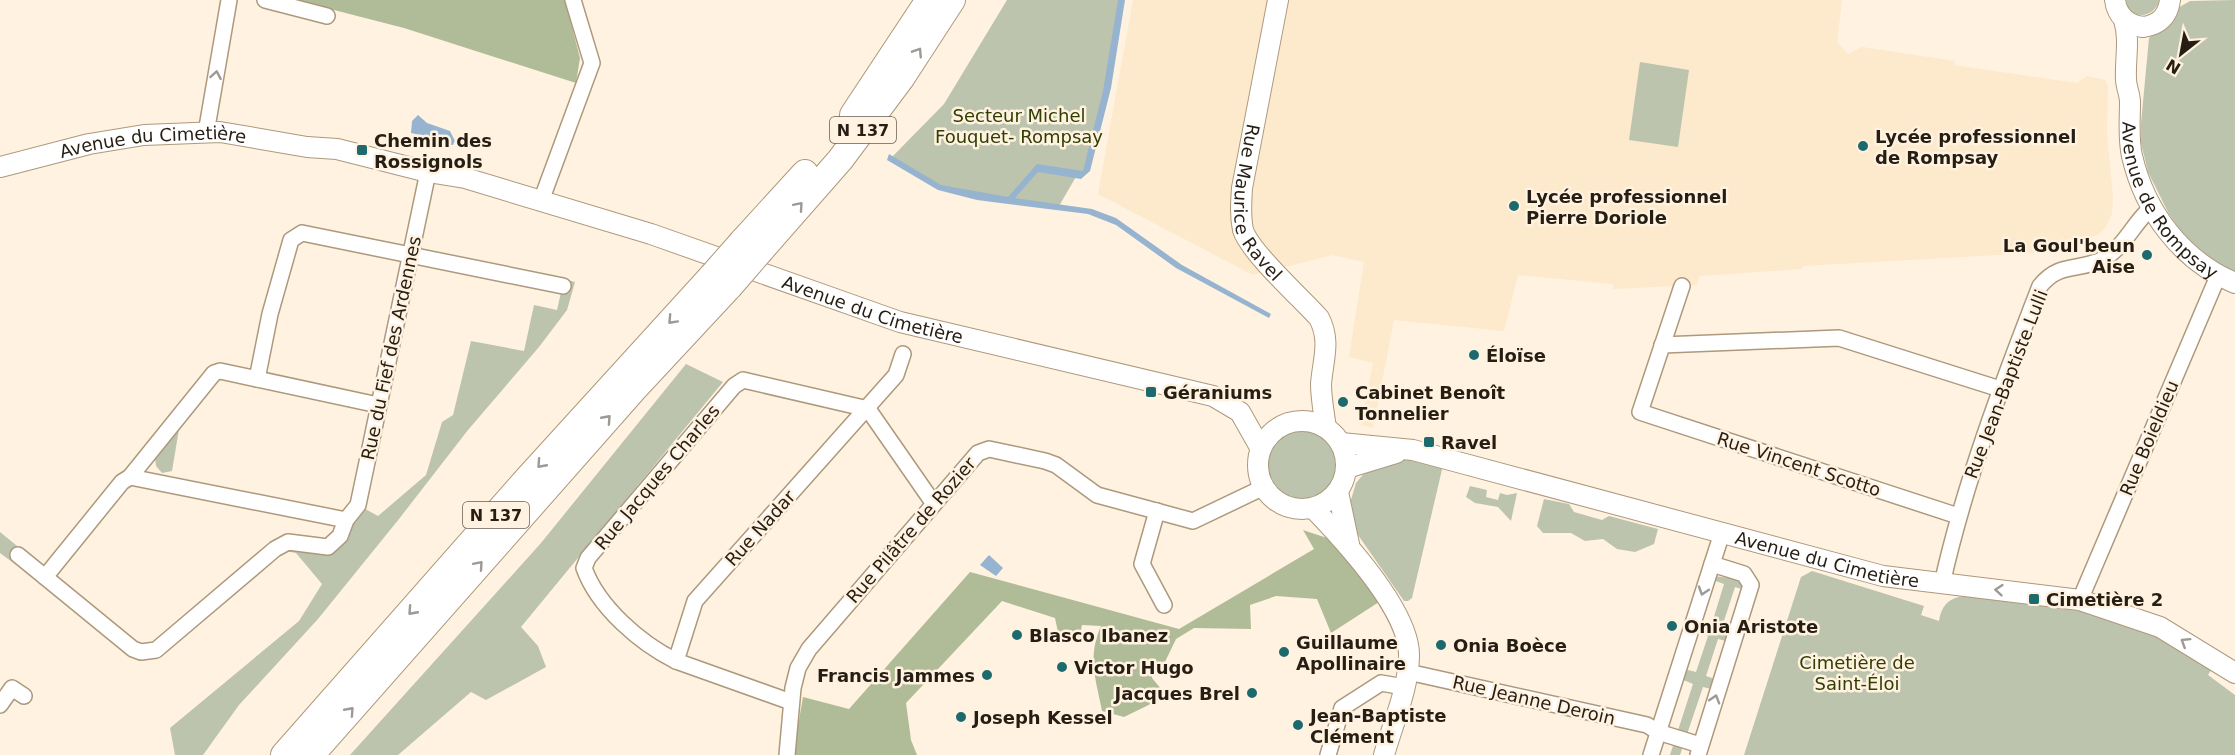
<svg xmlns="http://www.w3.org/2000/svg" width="2235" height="755" font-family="'DejaVu Sans',sans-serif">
<rect width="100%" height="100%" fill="#fff2e0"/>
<polygon fill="#fde9cb" points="1133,0 1842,0 1837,42 1848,54 1862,47 1955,61 1954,65 2077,83 2087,76 2105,80 2108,86 2107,134 2113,197 2112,214 2106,227 2098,235 2032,253 1803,266 1802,269 1700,276 1696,285 1613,289 1613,284 1518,275 1504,331 1394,320 1373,428 1361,425 1373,363 1349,357 1364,262 1332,255 1253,275 1098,194"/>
<g fill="#bcc4ae">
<polygon points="1007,0 1120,0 1106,92 1086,170 1077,175 1059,206 1026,204 940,187 891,158 944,104"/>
<path d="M 2126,0 L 2159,0 C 2155,19 2129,21 2126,0 Z"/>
<polygon points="2235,0 2235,275 2205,259 2183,235 2168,212 2148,172 2141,143 2141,123 2149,38 2176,9 2190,1"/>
<polygon points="1640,62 1689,70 1678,147 1629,140"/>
<polygon points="564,279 575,282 567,310 539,347 468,430 399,519 318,619 239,705 203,755 175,755 170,728 299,621 322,584 296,553 275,549 329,547 358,505 378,516 426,475 442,422 453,415 471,341 524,351 534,305 557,310"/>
<polygon points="686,364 723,382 521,627 538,646 546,667 486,700 471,692 398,755 350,755 541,543"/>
<circle cx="1304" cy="465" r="36"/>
<polygon points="179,429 172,471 162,473 156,466 155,458"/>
<polygon points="1413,453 1444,461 1412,598 1408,601 1404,601 1349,522 1350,503 1356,483 1366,471"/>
<polygon points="1470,486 1487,490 1486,497 1498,500 1500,493 1507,495 1517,493 1511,521 1498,507 1475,503 1466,497"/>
<polygon points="1544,499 1569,504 1574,512 1602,520 1609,516 1658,529 1654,544 1635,552 1617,549 1603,539 1585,541 1571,533 1543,533 1537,526"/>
<polygon points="0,532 22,550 12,562 0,553"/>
<path d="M 1812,571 L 1924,606 L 1921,615 L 1939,621 C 1941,606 1949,597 1965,596 C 2033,603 2103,608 2165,639 C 2182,647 2197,659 2212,668 L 2208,675 L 2235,695 L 2235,755 L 1744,755 L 1801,577 Z"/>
<polygon points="1714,576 1738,579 1747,586 1745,590 1735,587 1722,627 1730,630 1726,641 1718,639 1706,676 1715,679 1711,689 1703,687 1680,755 1670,755 1693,684 1681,679 1684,669 1696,672 1708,636 1696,632 1700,620 1712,623 1724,584 1713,580"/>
</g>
<g fill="#afbc97">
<polygon points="295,0 565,0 580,58 576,83 404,28"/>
<path d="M 1303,530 L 1339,542 L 1379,602 L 1331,633 L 1317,599 L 1276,596 L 1250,605 L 1251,629 L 1194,628 L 1176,639 L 1164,664 L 1153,663 L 1152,678 L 1167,696 L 1124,717 L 1102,711 C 1096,679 1087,658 1101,626 L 1082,625 L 1079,639 L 1058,632 L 1055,618 L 1002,601 L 906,703 L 911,740 L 917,755 L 793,755 L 803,697 L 849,709 L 970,572 L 1179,629 L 1314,549 Z"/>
</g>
<g fill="#96b4d0">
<polygon points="1118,0 1125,0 1111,88 1090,171 1081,179 1038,172 1015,198 1092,209 1116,218 1182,265 1271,314 1269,318 1176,268 1116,225 1088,214 977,200 938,190 887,160 889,154 941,185 1008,197 1037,164 1083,171 1103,91"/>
<polygon points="418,115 427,123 450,131 455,141 453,145 433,144 425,136 411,133 412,121"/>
<polygon points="989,555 1003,568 996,576 980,565"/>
</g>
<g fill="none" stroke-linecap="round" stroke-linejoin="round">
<g stroke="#ad997c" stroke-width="18">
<g id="minor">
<polyline points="265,0 327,16"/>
<polyline points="206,133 229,0"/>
<polyline points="541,201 592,63 573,0"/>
<polyline points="1682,286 1640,412 1958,516"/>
<polyline points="1662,345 1839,338 2000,389"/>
<polyline points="257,379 270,314 291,240 302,233 563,286"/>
<polyline points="130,477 214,373 220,371 378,405"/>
<polyline points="1157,511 1142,564 1164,605"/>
<polyline points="346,520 340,536 328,547 288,542 275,549 156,650 141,652 133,649 45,577 122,482 130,477 346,520 358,505 428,172"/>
<polyline points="18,555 45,577"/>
<polyline points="1712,564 1722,533"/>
<path d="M 1942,584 C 1965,481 2002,384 2040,286 C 2060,261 2079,272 2103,259 C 2126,246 2133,223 2152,207"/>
<polyline points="2080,600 2218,276"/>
<polyline points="676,661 695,601 896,375 903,354"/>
<polyline points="1408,672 1647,725 1658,732 1700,745"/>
<path d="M 791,702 L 676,661 C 640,643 598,607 584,568 L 588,558 L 734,386 L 743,380 L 868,409 L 934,504"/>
<polyline points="0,705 12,688 24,696"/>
<polyline points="787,755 793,688 798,668 809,649 978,453 989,449 1045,461 1056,465 1097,495 1193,521 1264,487"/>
<polyline points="1328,755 1342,708 1381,683 1404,687"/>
<polyline points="1651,755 1712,564 1744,574 1751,585 1698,755"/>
</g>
</g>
<g stroke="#ad997c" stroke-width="22">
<g id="tertiary">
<path id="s1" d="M 1278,0 L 1242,188 C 1241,202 1240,216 1243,230 C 1250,252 1301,298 1319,318 C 1331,341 1323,359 1321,384 C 1321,398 1324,414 1326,428"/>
<path d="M 2115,0 C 2117,16 2127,25 2143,27 C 2159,25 2168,16 2170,0"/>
<path id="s2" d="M 2124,20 C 2130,40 2125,59 2126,79 C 2126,87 2130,94 2130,102 C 2130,120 2128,138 2132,156 C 2145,212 2182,261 2235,283"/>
<path id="s3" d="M 0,167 L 89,144 L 144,135 L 220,132 L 307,147 L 337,149 L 428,172 L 465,178 L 651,234 L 900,322 L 1213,396 L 1240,412 L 1261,449"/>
<circle cx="1302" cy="465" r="44"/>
<path id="s4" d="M 1341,443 L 1413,450 L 1883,576 L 2080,600 L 2160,627 L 2235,673"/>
<polyline points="1347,468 1396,453"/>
<polyline points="1338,492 1349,544"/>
<path d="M 1313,508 C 1343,539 1411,612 1409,657 C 1408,690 1393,723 1384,755"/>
</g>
</g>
<g stroke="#ad997c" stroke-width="28">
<g id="trunk">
<polyline points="853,115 929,0"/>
<polyline points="742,242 805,173"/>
<polyline points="761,250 840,160 902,77 952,0"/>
<polyline points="284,755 528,478 712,276"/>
<polyline points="311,755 634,389 729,287"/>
</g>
</g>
<use href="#minor" stroke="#fff" stroke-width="15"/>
<use href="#tertiary" stroke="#fff" stroke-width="20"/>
<use href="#trunk" stroke="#fff" stroke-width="26"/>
<g stroke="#ad997c" stroke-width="28" stroke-linecap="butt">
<g id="trunk-bridge">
<polyline points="712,276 742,242"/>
<polyline points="729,287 761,250"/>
</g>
</g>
<use href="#trunk-bridge" stroke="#fff" stroke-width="26"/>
</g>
<defs><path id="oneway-chevron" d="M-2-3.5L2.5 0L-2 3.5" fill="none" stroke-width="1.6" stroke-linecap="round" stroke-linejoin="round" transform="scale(1.5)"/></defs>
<g stroke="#9d9a95">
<use href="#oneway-chevron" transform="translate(918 52) rotate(-57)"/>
<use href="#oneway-chevron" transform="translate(216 75) rotate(-80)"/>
<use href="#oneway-chevron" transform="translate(799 206) rotate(-49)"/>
<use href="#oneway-chevron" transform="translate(672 320) rotate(133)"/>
<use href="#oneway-chevron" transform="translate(607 419) rotate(-48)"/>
<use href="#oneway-chevron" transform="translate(541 464) rotate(132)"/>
<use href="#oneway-chevron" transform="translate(479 565) rotate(-49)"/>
<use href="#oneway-chevron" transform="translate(1999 590) rotate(-175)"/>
<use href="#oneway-chevron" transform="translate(1703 591) rotate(108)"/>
<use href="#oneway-chevron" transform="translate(412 611) rotate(132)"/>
<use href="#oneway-chevron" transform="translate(2185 642) rotate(-148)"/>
<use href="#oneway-chevron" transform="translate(1715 699) rotate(-73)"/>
<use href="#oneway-chevron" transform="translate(350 711) rotate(-48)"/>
</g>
<g fill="#1d6a6e" stroke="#fff2e0" stroke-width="2">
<circle cx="1863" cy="146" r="6"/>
<rect x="356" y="144" width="12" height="12" rx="3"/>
<circle cx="1514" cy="206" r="6"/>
<circle cx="2147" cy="255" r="6"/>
<circle cx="1474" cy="355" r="6"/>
<rect x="1145" y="386" width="12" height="12" rx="3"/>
<circle cx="1343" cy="402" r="6"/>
<rect x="1423" y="436" width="12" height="12" rx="3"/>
<rect x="2028" y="593" width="12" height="12" rx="3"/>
<circle cx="1672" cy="626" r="6"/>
<circle cx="1017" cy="635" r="6"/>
<circle cx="1441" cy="645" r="6"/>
<circle cx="1284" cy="652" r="6"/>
<circle cx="1062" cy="667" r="6"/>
<circle cx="987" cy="675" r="6"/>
<circle cx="1252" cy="693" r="6"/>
<circle cx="961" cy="717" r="6"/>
<circle cx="1298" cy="725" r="6"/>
</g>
<g text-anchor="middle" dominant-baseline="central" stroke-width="5" stroke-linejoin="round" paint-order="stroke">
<g fill="#fff2e0" stroke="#675e50" stroke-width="1.5">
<rect x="830" y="117" width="66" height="26" rx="4.5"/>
<rect x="463" y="502" width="66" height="26" rx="4.5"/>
</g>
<g font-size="16" font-weight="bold" fill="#261e13">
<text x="863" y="130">N 137</text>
<text x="496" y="515">N 137</text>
</g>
<g font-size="18" fill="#303e02" stroke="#fff2e0">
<text x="1019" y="115">Secteur Michel<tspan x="1019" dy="21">Fouquet- Rompsay</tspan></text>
<text x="1857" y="662">Cimetière de<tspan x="1857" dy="21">Saint-Éloi</tspan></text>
</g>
<g font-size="18" font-weight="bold" fill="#261e13" stroke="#fff2e0" text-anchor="start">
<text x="1875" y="136">Lycée professionnel<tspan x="1875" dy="21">de Rompsay</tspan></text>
<text x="374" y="140">Chemin des<tspan x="374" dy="21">Rossignols</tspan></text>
<text x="1526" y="196">Lycée professionnel<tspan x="1526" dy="21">Pierre Doriole</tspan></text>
<text x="2135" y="245" text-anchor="end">La Goul'beun<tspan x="2135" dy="21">Aise</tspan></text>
<text x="1486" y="355">Éloïse</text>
<text x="1163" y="392">Géraniums</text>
<text x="1355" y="392">Cabinet Benoît<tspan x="1355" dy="21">Tonnelier</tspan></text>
<text x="1441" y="442">Ravel</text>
<text x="2046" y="599">Cimetière 2</text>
<text x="1684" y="626">Onia Aristote</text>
<text x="1029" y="635">Blasco Ibanez</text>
<text x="1296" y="642">Guillaume<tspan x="1296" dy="21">Apollinaire</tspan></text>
<text x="1453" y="645">Onia Boèce</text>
<text x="1074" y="667">Victor Hugo</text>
<text x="975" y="675" text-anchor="end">Francis Jammes</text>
<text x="1240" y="693" text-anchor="end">Jacques Brel</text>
<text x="1310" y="715">Jean-Baptiste<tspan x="1310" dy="21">Clément</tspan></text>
<text x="973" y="717">Joseph Kessel</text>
</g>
<g font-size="18" fill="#261e13" stroke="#fff2e0">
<text stroke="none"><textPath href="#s3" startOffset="156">Avenue du Cimetière</textPath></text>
<text stroke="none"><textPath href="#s2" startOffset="194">Avenue de Rompsay</textPath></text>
<text stroke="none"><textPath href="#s1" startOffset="210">Rue Maurice Ravel</textPath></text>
<text stroke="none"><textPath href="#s3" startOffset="902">Avenue du Cimetière</textPath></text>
<text transform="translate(391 348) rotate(-78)">Rue du Fief des Ardennes</text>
<text transform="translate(2006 384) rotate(-69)">Rue Jean-Baptiste Lulli</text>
<text transform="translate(2149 438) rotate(-67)">Rue Boieldieu</text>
<text transform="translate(1799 464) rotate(18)">Rue Vincent Scotto</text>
<text transform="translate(657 477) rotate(-50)">Rue Jacques Charles</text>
<text transform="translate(760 528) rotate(-48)">Rue Nadar</text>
<text transform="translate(911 530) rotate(-49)">Rue Pilâtre de Rozier</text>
<text stroke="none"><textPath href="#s4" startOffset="501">Avenue du Cimetière</textPath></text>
<text transform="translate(1534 700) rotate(13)">Rue Jeanne Deroin</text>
</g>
</g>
<g transform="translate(2181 54) rotate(211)" stroke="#fff2e0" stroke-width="4.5" paint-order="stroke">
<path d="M0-4.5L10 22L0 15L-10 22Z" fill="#261e13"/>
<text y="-9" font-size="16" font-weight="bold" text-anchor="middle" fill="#261e13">N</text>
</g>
</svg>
